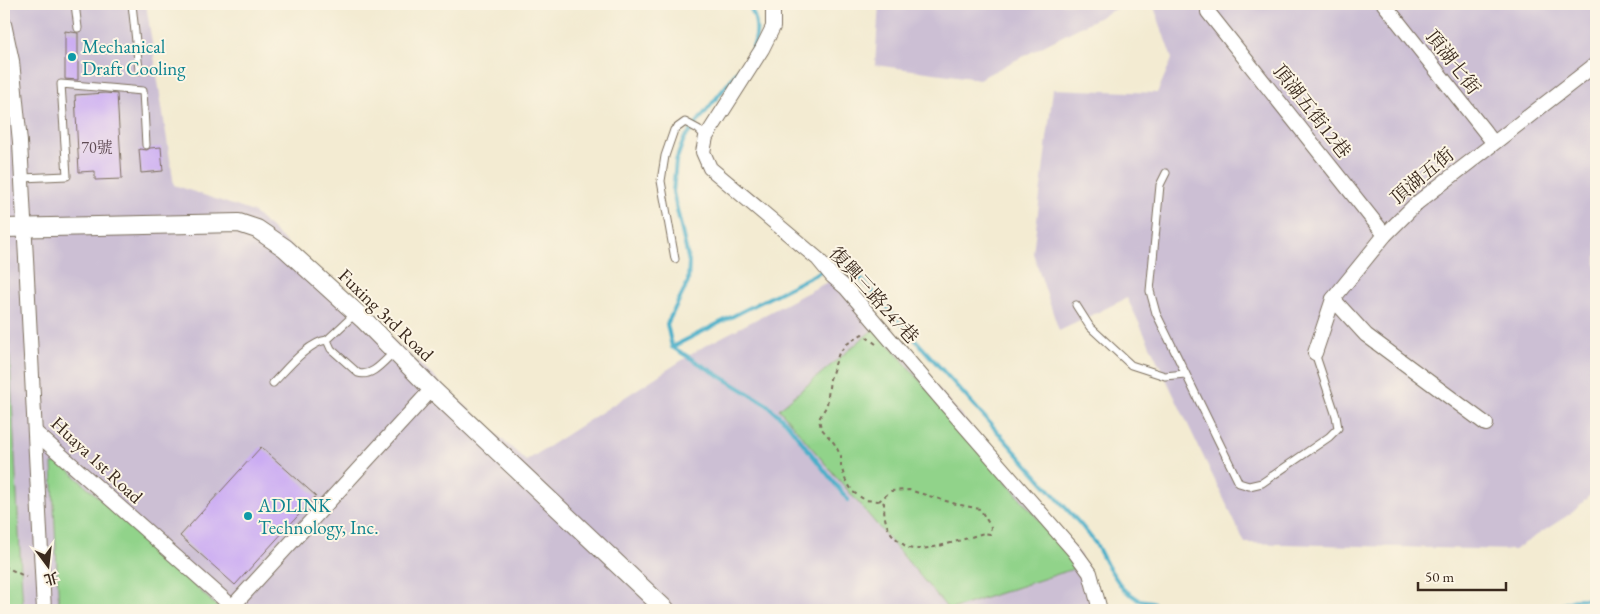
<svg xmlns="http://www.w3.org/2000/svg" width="1600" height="614" font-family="'EB Garamond','Noto Serif TC',serif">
<rect width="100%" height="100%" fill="#fcf5e5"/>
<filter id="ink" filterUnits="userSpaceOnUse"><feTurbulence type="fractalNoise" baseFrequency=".02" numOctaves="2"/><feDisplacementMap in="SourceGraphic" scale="10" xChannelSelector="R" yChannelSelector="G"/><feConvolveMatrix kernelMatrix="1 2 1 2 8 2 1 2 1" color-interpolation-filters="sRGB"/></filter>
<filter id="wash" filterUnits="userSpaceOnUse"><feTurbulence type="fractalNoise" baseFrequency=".0096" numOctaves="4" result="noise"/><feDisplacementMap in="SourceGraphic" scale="20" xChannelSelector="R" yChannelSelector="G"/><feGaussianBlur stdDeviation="1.12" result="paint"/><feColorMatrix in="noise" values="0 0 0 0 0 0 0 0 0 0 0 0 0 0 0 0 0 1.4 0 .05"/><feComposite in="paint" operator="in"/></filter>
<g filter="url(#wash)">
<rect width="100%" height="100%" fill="#f3ebd2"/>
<g fill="#ccbfd4">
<polygon points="4,4 146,4 174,185 253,212 526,461 701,348 841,275 1080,554 1093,610 4,610"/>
<polygon points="879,4 1125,4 979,79 875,65"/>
<polygon points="1153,4 1596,4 1596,489 1573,512 1514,550 1245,543 1127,298 1059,331 1033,253 1053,89 1157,93 1172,59"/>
</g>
<g fill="#91d38a" stroke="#667e54">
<polygon points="4,247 23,610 4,610"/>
<polygon points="875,328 1079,567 949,610 779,409"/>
<polygon points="61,463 221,610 59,610 52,464"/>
</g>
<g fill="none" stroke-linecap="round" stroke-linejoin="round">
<g stroke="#49afc9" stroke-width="4">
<path d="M 748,4 C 760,22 758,38 749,57 L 684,139 L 676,161 L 673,192 L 689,262 L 688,282 L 667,324 L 672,347 L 766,404 L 786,422 L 848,500"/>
<polyline points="830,267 842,264 852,269 1081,525 1096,544 1107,565 1123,589 1139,600 1152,602 1161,610"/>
<polyline points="672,347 824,270"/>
<polyline points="1547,610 1578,599 1596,599"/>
</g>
</g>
<g id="blocks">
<g fill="#cbacf3">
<polygon points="65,31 78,33 78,80 65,79"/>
<polygon points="105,93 117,94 122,179 95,180 95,171 79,172 75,95"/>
<polygon points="161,147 163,171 141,173 139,149 147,150 150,148"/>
<polygon points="261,447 316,496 235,585 180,536"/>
</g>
</g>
</g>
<g filter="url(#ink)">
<use href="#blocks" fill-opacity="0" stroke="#7b6e5d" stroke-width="1"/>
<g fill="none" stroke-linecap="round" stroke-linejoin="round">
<g stroke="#7b6e5d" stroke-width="9">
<g id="service">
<polyline points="75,4 78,28"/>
<polyline points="132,4 139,70"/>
<polyline points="1166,173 1160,185 1150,291 1156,313 1239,483 1249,486 1262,483 1329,437 1338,428 1336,416 1315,353"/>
<polyline points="22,178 67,176 61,84 143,91 146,145"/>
<polyline points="675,259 661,181 665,156 674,130 685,122 698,129 706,137"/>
<polyline points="1076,305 1090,327 1131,365 1165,376 1185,374"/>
<path d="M 356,313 L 327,340 L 331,349 L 358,373 C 372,378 385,360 395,351"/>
<path d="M 273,383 C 286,370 308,342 327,340"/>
</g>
</g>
<g stroke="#7b6e5d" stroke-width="16">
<g id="minor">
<polyline points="773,4 773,27 762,49 706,137 703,152 710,168 818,259 832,276 846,288 942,400 1074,551 1090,573 1100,610"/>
<polyline points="1384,4 1493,142"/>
<polyline points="1208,12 1385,235"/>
<polyline points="4,24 12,61 20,142 44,610"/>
<polyline points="1333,299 1366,335 1486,424"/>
<polyline points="1315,353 1333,299 1385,235 1417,203 1596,64"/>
<polyline points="35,432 236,610"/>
<polyline points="232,607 432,389"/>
</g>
</g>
<g stroke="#7b6e5d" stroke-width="20">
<polyline id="tertiary" points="4,228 239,223 257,229 285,248 363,319 432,389 666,610"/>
</g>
<g stroke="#7b6e5d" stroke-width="2" stroke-dasharray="4 4" stroke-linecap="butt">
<path d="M 876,344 L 862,334 L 847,344 L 839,353 L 830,379 L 827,405 L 819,419 L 821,428 L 834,443 L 841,456 L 841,466 L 845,479 L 853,492 L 865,500 L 879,501 L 884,503 C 884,519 886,531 899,541 C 902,543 906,547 909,548 C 925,553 967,538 984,533 L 990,534 L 991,527 L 980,509 L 956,504 L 909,490 L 891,491 L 879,501"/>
<polyline points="4,566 26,577"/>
</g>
<use href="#service" stroke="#fff" stroke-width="7"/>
<use href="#minor" stroke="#fff" stroke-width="14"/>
<use href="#tertiary" stroke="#fff" stroke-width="18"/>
</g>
</g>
<g fill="#0f9aa8" stroke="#fcf5e5" stroke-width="2">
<circle cx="72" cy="57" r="5"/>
<circle cx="248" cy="516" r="5"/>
</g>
<g text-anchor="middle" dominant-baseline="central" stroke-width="4" stroke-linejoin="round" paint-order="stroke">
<g font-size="16" fill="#5f4a53">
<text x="97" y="147">70號</text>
</g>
<g font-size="19" fill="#0d838f" stroke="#fcf5e5" text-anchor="start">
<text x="82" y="46">Mechanical<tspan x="82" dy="22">Draft Cooling</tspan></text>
<text x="258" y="505">ADLINK<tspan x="258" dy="22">Technology, Inc.</tspan></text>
</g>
<g font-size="19" fill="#3b2a1e" stroke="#fcf5e5">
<text transform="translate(1453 62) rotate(52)">頂湖七街</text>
<text transform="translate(1312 111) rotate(52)">頂湖五街12巷</text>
<text transform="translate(1422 176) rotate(-40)">頂湖五街</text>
<text transform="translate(874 295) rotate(48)">復興三路247巷</text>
<text transform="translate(386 315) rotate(44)">Fuxing 3rd Road</text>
<text transform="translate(97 460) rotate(43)">Huaya 1st Road</text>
</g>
</g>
<rect width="1600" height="614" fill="none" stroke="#fcf5e5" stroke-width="20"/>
<g transform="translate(48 566) rotate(165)" stroke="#fcf5e5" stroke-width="4" paint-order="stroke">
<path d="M0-4L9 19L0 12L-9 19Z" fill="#3b2a1e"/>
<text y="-8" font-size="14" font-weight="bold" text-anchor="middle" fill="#3b2a1e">北</text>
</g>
<path d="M1418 582v8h88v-8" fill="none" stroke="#3b2a1e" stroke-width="2.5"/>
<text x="1425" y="582" font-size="15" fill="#3b2a1e" stroke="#fcf5e5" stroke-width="4" paint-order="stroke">50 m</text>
</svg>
